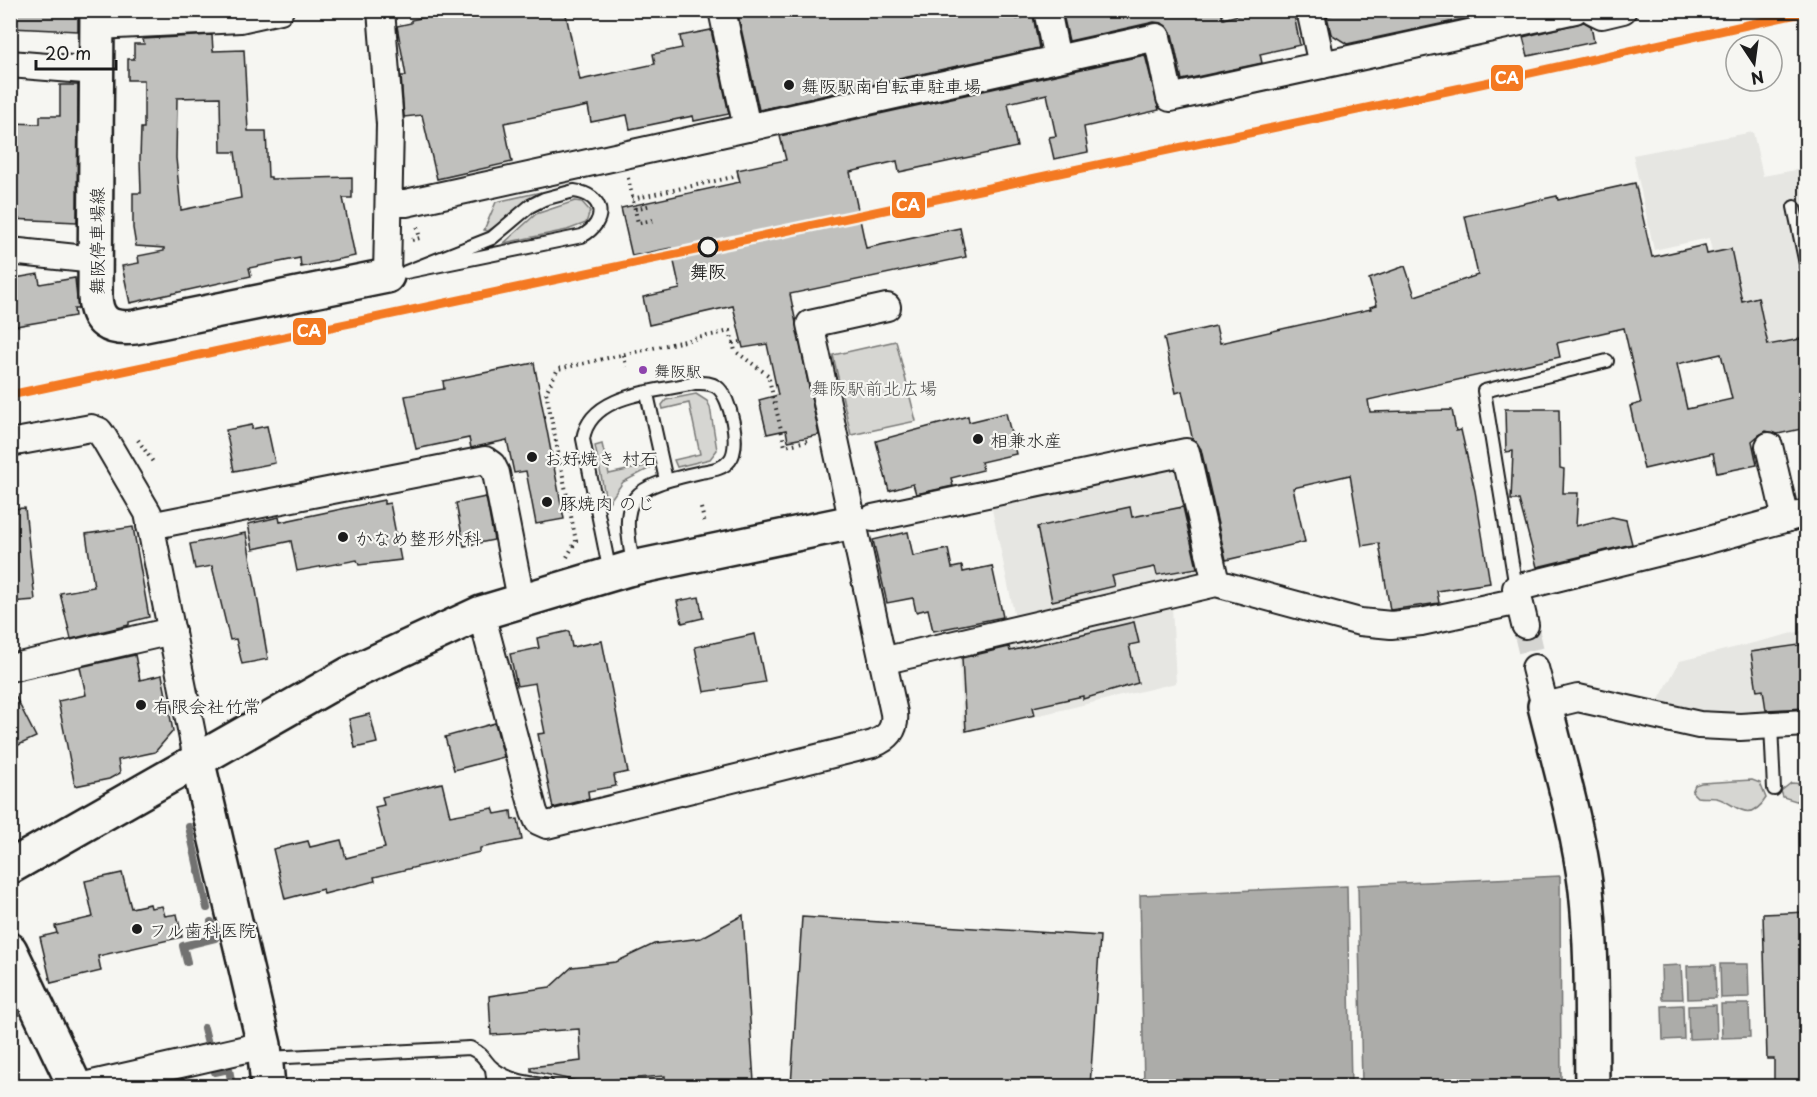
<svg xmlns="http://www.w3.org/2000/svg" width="1817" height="1097" font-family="'Playpen Sans','Klee One',sans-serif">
<rect width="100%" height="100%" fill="#f6f6f2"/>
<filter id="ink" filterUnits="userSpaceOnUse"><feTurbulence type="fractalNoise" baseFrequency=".0167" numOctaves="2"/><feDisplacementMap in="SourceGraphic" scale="12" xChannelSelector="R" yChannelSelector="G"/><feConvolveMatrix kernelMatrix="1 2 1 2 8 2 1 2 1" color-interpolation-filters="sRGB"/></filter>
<g filter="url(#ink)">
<g fill="#e6e6e2">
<polygon points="1753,132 1763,176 1806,168 1806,376 1743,390 1709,238 1654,250 1633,155"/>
<polygon points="1181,460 1206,573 1015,618 990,500"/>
<polygon points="1172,606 1176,683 963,733 959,656"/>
<polygon points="1806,630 1806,711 1701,714 1656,705 1680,661"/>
</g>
<g fill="#d6d6d2" stroke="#797977" stroke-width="1.5">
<path d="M 541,192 C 521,202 507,219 488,231 L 484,230 L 496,202 Z"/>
<polygon points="575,201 582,202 590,211 586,223 567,230 504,243 536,214"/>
<polygon points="896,341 916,421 851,435 833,355"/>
<polygon points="696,394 707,401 710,407 717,450 710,459 677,467 674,460 700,454 689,403 663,409 662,405 666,400"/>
<polygon points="602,444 609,474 650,465 650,468 623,482 609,502 606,500 595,446"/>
<path d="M 1752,780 L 1760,783 L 1766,798 C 1748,827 1734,801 1716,798 C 1710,797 1703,798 1697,797 L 1692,792 L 1695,785 L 1701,783 Z"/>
<polygon points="1791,783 1806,784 1806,804 1783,797 1781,791"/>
</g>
<g fill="#acaca9" stroke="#727271" stroke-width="1.5">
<polygon points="1560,876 1561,1086 1362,1086 1358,885"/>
<polygon points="1347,886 1351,1086 1144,1086 1140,895"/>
<polygon points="1720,964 1748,964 1749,997 1721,998"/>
<polygon points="1681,965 1683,999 1662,999 1661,966"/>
<polygon points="1715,965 1716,998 1688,999 1687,966"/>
<polygon points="1721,1004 1749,1004 1750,1037 1722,1038"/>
<polygon points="1683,1005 1684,1039 1663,1040 1662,1006"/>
<polygon points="1716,1005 1717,1038 1689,1039 1688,1006"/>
</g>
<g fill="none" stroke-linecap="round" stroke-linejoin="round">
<g stroke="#727271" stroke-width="8">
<polyline points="189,827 207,908"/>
<polyline points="187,962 183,946 215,938 211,922"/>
<polyline points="204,1028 215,1072 229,1069 232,1086"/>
</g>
</g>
<g fill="#c0c0bd" stroke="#1c1c1c" stroke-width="1.5" fill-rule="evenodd">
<polygon points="10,10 78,10 78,31 10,28"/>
<polygon points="458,10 565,10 580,80 655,64 653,54 682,48 680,36 711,30 729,114 694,121 693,116 630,129 627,115 591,122 588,106 504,123 512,162 437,179 422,115 404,117 401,76 406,76 397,26 411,23 411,20"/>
<polygon points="737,10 1016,10 1017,19 1033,15 1039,48 759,110"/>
<polygon points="1062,10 1221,10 1223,19 1258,10 1293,10 1300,45 1260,54 1262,63 1182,80 1172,34 1162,23 1154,22 1069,41"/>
<polygon points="1349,10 1467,10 1468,18 1347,44 1331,34 1327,16"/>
<polygon points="1584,22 1591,26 1594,42 1528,56 1523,37"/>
<path d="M 212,35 L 213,51 L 244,50 L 248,131 L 266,131 L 268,177 L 271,177 L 271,179 L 352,177 L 352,198 L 343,198 L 355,256 L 301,267 L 300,258 L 249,268 L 251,276 L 130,303 L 122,266 L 139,263 L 138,256 L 164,251 L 164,248 L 136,246 L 133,228 L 133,193 L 141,193 L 140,159 L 141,128 L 144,128 L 144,80 L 128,80 L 128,59 L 134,59 L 134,44 L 144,44 L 143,39 ZM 220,97 L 221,152 L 235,152 L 241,198 L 181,210 L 176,158 L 177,98 Z"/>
<polygon points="1145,55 1159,110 1084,127 1088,152 1054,159 1049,137 1056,136 1047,94 1008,103 1017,147 899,172 897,161 850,172 866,248 960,228 966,257 790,294 819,435 788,441 786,430 767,434 759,400 778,395 767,344 743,348 733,306 649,325 643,297 680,289 671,248 632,256 621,208 740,182 737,170 786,160 780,136"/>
<polygon points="60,85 78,85 77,222 10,219 11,123 40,124 40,116 60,116"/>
<path d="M 1635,183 L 1652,257 L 1705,245 L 1707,254 L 1731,249 L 1742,301 L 1758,297 L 1768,345 L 1806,338 L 1806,428 L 1778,434 L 1766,431 L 1759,435 L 1752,441 L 1757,465 L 1717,473 L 1713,453 L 1644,469 L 1630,406 L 1641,403 L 1624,328 L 1557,343 L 1560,357 L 1368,400 L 1370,412 L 1452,410 L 1456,431 L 1461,430 L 1475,491 L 1490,583 L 1437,591 L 1439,603 L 1390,610 L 1379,543 L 1362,546 L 1350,475 L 1293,488 L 1305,542 L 1226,560 L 1201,449 L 1192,437 L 1182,391 L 1176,393 L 1164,338 L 1216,326 L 1220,343 L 1371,309 L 1370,307 L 1377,305 L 1369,279 L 1405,266 L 1415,296 L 1478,275 L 1465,216 L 1557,196 L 1558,200 ZM 1721,354 L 1732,399 L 1687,409 L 1677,364 Z"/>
<polygon points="38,274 40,284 75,278 78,309 74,309 75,316 10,327 10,279"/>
<polygon points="534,363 564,519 536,524 526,471 514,473 507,440 471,448 469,438 416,449 405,396 444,389 443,381"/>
<polygon points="1505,409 1559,409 1560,468 1564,469 1563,493 1578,493 1576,526 1612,517 1626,520 1632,544 1537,567 1519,500 1511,500 1513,451 1506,452"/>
<polygon points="1006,413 1016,454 981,462 983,470 951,478 953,486 916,494 913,484 889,491 876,441 968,416 969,422"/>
<polygon points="252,425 252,429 267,426 275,463 234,471 226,430"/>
<polygon points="486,497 494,540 464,546 456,503"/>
<polygon points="384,500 384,504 390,503 401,560 359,565 357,560 297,571 291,541 253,549 248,524 279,517 280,522"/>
<polygon points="1130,507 1132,517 1183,507 1197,568 1157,575 1155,567 1112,576 1115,586 1052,601 1037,527"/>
<polygon points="25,508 35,600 10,602 10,509"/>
<polygon points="133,527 149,617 129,622 129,625 71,639 60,593 94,587 86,534"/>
<polygon points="908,532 913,556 948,549 952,568 962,566 963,572 992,566 1003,617 933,631 928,609 916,612 913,598 887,603 873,540"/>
<polygon points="246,533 268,659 242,664 236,639 230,640 212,566 195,569 190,544"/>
<polygon points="699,597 703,618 682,623 677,601"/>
<polygon points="1134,622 1139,643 1129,645 1138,683 1083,699 1083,696 1033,707 1035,715 966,731 962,658 1009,647 1010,651"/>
<polygon points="569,631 572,647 602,641 628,772 614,775 616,786 588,791 589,799 553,808 538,734 545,733 535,683 517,686 510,654 539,648 537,638"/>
<polygon points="755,634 765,682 704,692 695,647"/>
<polygon points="1806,644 1806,708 1766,710 1763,690 1757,691 1751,652"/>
<polygon points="135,655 140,680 162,675 173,731 155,752 118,760 120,773 109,779 75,786 58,701 86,695 80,667"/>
<polygon points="10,686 36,737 10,749"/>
<polygon points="370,714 377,743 355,748 349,719"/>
<polygon points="495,723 504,757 454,770 445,737"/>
<polygon points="442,783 450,816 493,808 495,814 511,811 512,820 518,819 522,840 480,848 480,852 374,877 375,881 324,894 323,889 285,899 273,849 308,841 310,847 341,840 346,858 385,848 375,807 384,805 382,797"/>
<polygon points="122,873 131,908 150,904 151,908 162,906 165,916 177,914 182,937 98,956 101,971 51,983 40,937 57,933 55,926 93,917 85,881"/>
<polygon points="1806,912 1806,1086 1774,1086 1774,1059 1767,1059 1763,914"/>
<polygon points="743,915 754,1082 665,1086 665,1076 581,1082 531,1071 531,1067 581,1061 579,1029 491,1035 489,996 550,987 572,967 616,962 654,944 701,938"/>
<polygon points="802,917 1100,936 1090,1086 791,1086"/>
</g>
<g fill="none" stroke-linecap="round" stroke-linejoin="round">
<polyline stroke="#d5d5d2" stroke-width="26" stroke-dasharray="26 13" stroke-linecap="butt" points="1525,625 1535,668"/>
<g stroke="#1c1c1c" stroke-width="16">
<g id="lane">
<path d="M 574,191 C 605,195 608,222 582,236 L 406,272 L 492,238 L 530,206 L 544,199 Z"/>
<polyline points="1794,207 1806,264"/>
<polyline points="647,394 666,480"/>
<path d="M 610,573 L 583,439 C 590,393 657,392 695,383 C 703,383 710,382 717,387 C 731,397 741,446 730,460 C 723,469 712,470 701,472 C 631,488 618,493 634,567"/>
<polyline points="1516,588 1484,391 1607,361"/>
<polyline points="1771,725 1774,789"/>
<path d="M 267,1058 L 470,1048 C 487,1056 483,1061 494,1069 C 509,1081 530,1083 548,1086"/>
<polyline points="492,1069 494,1086"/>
</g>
</g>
<g stroke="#1c1c1c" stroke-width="30">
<g id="street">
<polyline points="381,10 390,124 387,276"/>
<polyline points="722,10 747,128 1057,59 1047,10"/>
<polyline points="1310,10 1322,65"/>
<polyline points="1592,10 1602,15 1623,10"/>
<polyline points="97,26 240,19 280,10"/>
<polyline points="1057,59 1157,37 1170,98 1575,10"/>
<polyline points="10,64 97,71"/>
<polyline points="389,203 406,203 747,128"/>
<polyline points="10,251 95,260"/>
<polyline points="10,443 91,428 99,431 104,438 148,513 197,759"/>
<polyline points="1769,446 1786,519"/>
<polyline points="873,518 1186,452 1216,583"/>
<polyline points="150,526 485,460 492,465 496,473 521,599"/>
<path d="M 481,613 L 534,812 L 538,821 L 547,825 L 873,744 C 888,738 896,730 894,713 L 810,324 L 887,307"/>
<polyline points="1525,625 1516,588 1701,542 1806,513"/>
<polyline points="882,661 1216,583 1360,622 1391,625 1421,622 1519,601"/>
<polyline points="10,668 172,631"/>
<polyline points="1535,668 1545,706 1578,698 1699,725 1740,727 1806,723"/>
<polyline points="84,1086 264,1045"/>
</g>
</g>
<g stroke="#1c1c1c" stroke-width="38">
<g id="secondary">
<path d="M 97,10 L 95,296 C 96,322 110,330 135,327 L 387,276"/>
<path d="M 1545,706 C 1560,767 1578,827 1586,890 C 1593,955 1591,1021 1592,1086"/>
<polyline points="197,759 264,1045 268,1086"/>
<polyline points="10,867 349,674 481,613 628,569 853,522"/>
</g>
</g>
<g stroke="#1c1c1c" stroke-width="38">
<polyline id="primary" points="10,950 75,1086"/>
</g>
<g stroke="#1c1c1c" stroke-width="4" stroke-dasharray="1.5 4.5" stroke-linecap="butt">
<polyline points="628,178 638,223 654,220"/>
<polyline points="632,199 738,176"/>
<polyline points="635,209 651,205"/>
<polyline points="412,240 420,238 417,227"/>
<polyline points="733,343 742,342"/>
<polyline points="624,355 626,367"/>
<polyline points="138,440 153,462"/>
<polyline points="701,508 705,524"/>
<polyline points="567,557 576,541 546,392 558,369 730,331 735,351 768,375 785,446 811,440"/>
</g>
<use href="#lane" stroke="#f6f6f2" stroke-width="12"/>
<use href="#street" stroke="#f6f6f2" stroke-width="26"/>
<use href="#secondary" stroke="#f6f6f2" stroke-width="33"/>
<use href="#primary" stroke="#f6f6f2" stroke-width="33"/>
<g stroke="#f6f6f2" stroke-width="14">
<polyline id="rail-1" points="10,395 1485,83 1806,12"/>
</g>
<use href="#rail-1" stroke="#f47921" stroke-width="9"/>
</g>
</g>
<g fill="#1c1c1c" stroke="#f6f6f2" stroke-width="2">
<circle cx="789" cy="85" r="6"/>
<circle cx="978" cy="439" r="6"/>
<circle cx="532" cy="457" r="6"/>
<circle cx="547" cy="502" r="6"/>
<circle cx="343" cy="537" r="6"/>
<circle cx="141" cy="705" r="6"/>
<circle cx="137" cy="929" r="6"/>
</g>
<circle fill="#f6f6f2" stroke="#1c1c1c" stroke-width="3" cx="708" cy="247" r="9"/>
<circle fill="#8e44ad" stroke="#f6f6f2" stroke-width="2" cx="643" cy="370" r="5"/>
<g text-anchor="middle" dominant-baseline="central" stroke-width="4.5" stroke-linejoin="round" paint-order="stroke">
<g font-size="16" fill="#1c1c1c" stroke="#f6f6f2" text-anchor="start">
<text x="654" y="370">舞阪駅</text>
</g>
<g font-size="18" fill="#1c1c1c" stroke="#f6f6f2" text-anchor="start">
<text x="801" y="85">舞阪駅南自転車駐車場</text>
<text x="990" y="439">相兼水産</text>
<text x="544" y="457">お好焼き 村石</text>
<text x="559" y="502">豚焼肉 のじ</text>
<text x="355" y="537">かなめ整形外科</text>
<text x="153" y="705">有限会社竹常</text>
<text x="149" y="929">フル歯科医院</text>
</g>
<g font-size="18" fill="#1c1c1c" stroke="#f6f6f2">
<text transform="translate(96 241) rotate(-90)">舞阪停車場線</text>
</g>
<g font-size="18" font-weight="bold" fill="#1c1c1c" stroke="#f6f6f2">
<text x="708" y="270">舞阪</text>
</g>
<g font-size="18" fill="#545453" stroke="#f6f6f2">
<text x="874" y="387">舞阪駅前北広場</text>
</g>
</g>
<g stroke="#f6f6f2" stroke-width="2">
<rect x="1490" y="64" width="34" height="28" rx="6" fill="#f47921"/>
<rect x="891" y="191" width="35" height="28" rx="6" fill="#f47921"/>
<rect x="292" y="317" width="35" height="29" rx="6" fill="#f47921"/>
</g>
<g font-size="16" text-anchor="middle" font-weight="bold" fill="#fff">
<text x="1507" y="84">CA</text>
<text x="908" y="211">CA</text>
<text x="309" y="337">CA</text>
</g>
<rect width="1817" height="1097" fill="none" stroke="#f6f6f2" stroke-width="36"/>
<rect x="18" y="18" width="1781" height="1061" fill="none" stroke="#1c1c1c" stroke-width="2" filter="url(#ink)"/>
<g transform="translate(1754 63) rotate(167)"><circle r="28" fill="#f6f6f2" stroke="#9f9f9c" stroke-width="1.5"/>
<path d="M0-4.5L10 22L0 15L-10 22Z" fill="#1c1c1c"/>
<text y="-9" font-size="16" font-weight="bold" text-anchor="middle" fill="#1c1c1c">N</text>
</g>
<path d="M36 60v9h80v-9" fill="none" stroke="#1c1c1c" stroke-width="3"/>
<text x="45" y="60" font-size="18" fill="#1c1c1c" stroke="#f6f6f2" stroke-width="4.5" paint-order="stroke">20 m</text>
</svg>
